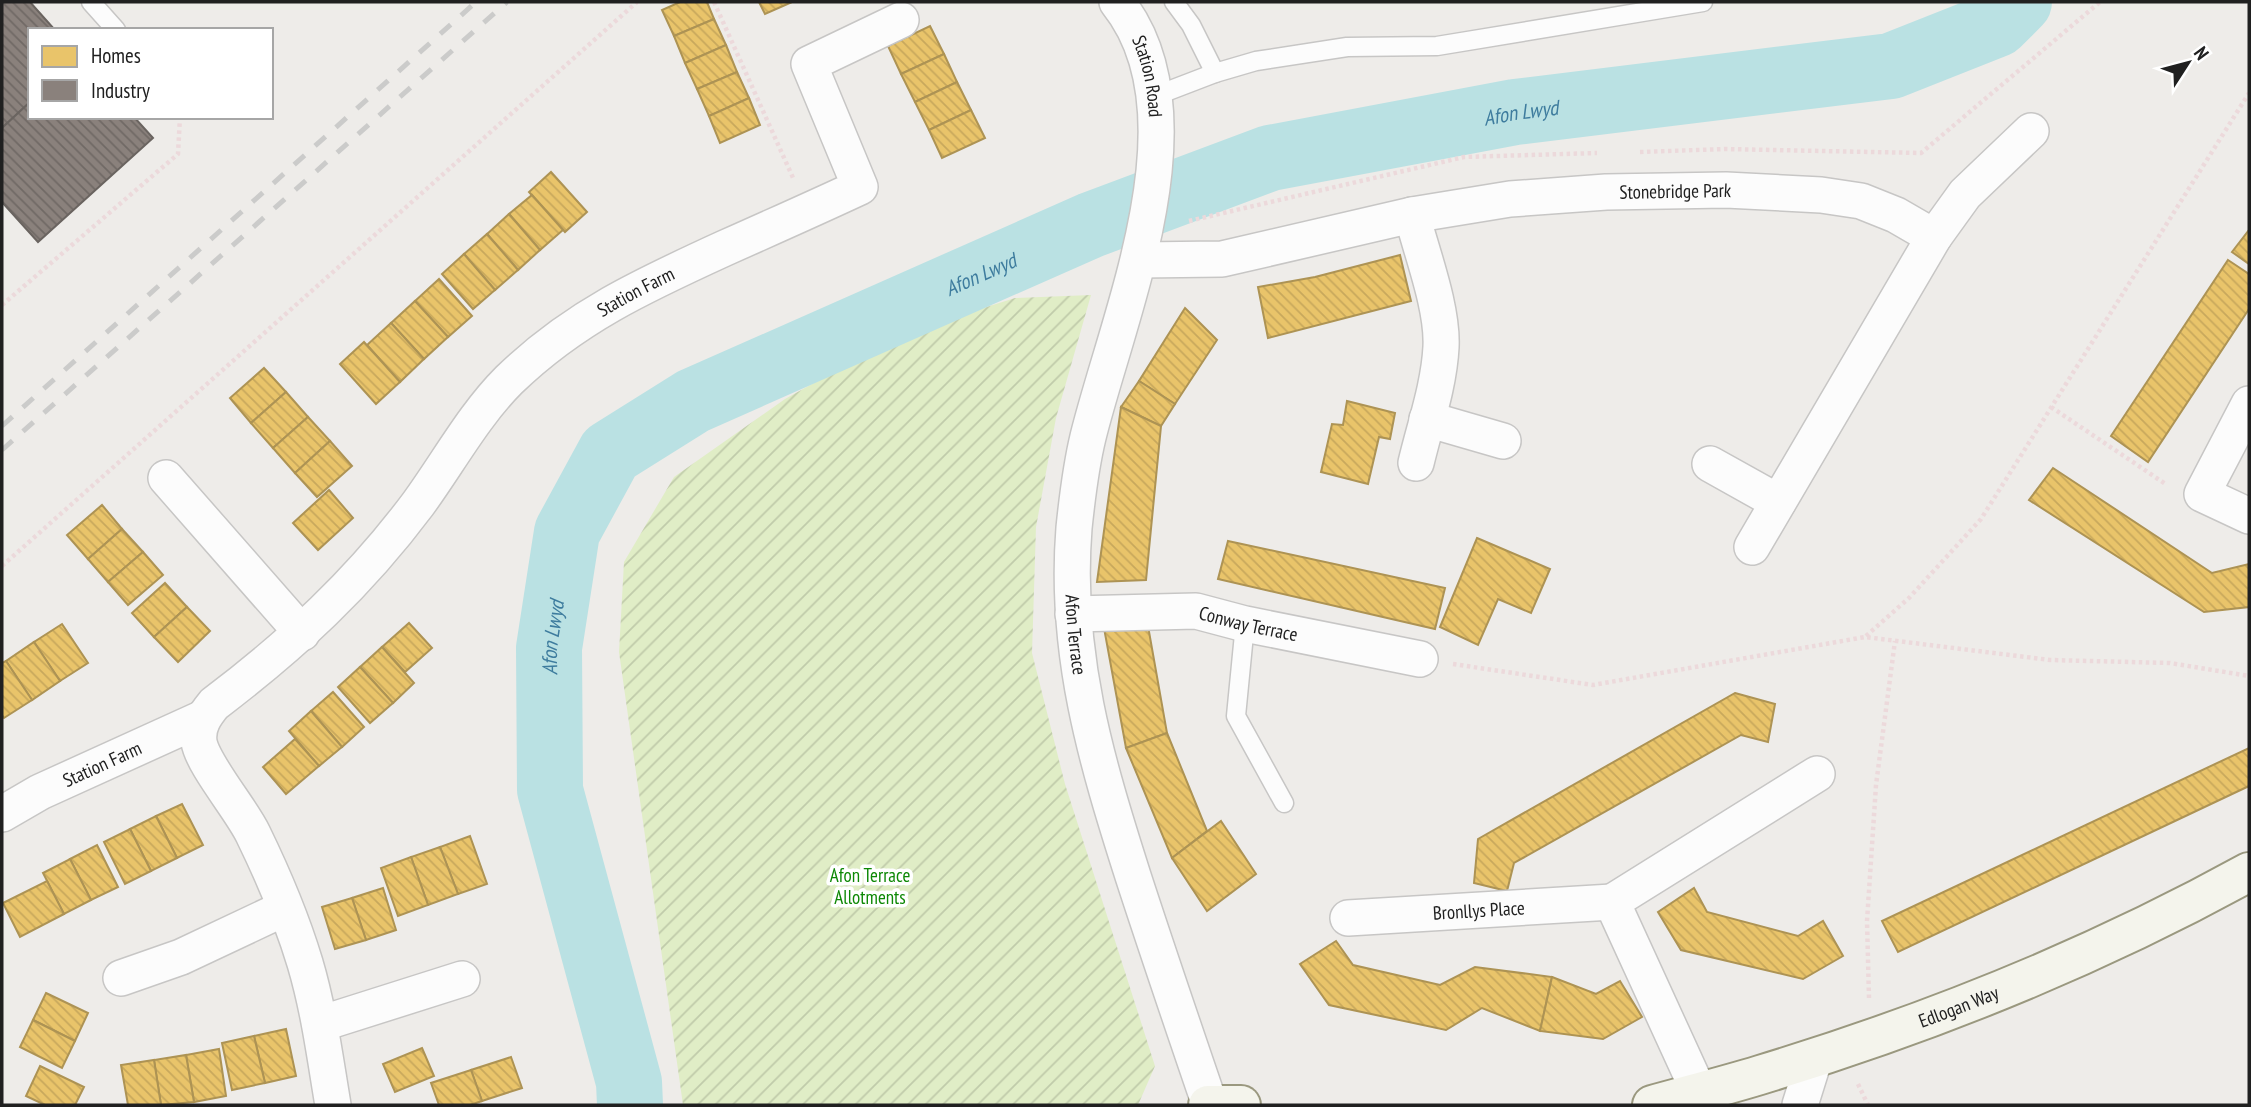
<svg xmlns="http://www.w3.org/2000/svg" width="2251" height="1107" font-family="'PT Sans Narrow',sans-serif">
<defs>
<pattern id="garden-furrows" width="10" height="10" patternUnits="userSpaceOnUse" patternTransform="scale(1.75)"><rect width="10" height="10" fill="#e0edc6"/><path d="M-1 1l2-2M0 10L10 0M9 11l2-2" fill="none" stroke="#c0cbaa"/></pattern>
<pattern id="homes-back-hatch" width="6" height="6" patternUnits="userSpaceOnUse" patternTransform="scale(1.75)"><rect width="6" height="6" fill="#e9c46a"/><path d="M-1 5l2 2M0 0l6 6M5-1l2 2" fill="none" stroke="#c8a85c"/></pattern>
<pattern id="industry-back-hatch" width="6" height="6" patternUnits="userSpaceOnUse" patternTransform="scale(1.75)"><rect width="6" height="6" fill="#8a817c"/><path d="M-1 5l2 2M0 0l6 6M5-1l2 2" fill="none" stroke="#706965"/></pattern>
</defs>
<rect width="100%" height="100%" fill="#eeece9"/>
<polygon fill="url(#garden-furrows)" points="1091,295 1056,418 1036,527 1032,653 1065,784 1155,1066 1138,1105 683,1105 619,652 624,562 674,477 785,399 904,333 1015,298"/>
<g fill="url(#homes-back-hatch)" stroke="#ad9354" stroke-width="2">
<polygon points="680,2 707,2 714,19 674,36 662,10"/>
<polygon points="759,2 792,2 765,14"/>
<polygon points="714,19 726,45 685,63 674,36"/>
<polygon points="930,26 944,54 901,74 888,46"/>
<polygon points="726,45 737,72 697,89 685,63"/>
<polygon points="944,54 957,82 915,102 901,74"/>
<polygon points="737,72 749,98 709,116 697,89"/>
<polygon points="957,82 971,110 929,130 915,102"/>
<polygon points="749,98 760,125 720,143 709,116"/>
<polygon points="971,110 985,138 942,158 929,130"/>
<polygon points="551,172 587,212 565,232 529,192"/>
<polygon points="532,195 563,230 540,250 509,214"/>
<polygon points="509,214 540,250 518,270 487,234"/>
<polygon points="2249,230 2249,264 2232,252"/>
<polygon points="487,234 518,270 495,290 464,254"/>
<polygon points="464,254 495,290 473,309 442,274"/>
<polygon points="1400,255 1411,301 1268,338 1258,287 1315,277"/>
<polygon points="2228,260 2249,274 2249,309 2148,462 2111,436"/>
<polygon points="439,279 472,316 448,337 415,301"/>
<polygon points="415,301 448,337 424,359 391,323"/>
<polygon points="1185,308 1217,340 1175,404 1139,381"/>
<polygon points="391,323 424,359 400,382 367,345"/>
<polygon points="364,342 400,382 376,404 340,364"/>
<polygon points="264,368 286,392 251,423 230,398"/>
<polygon points="1139,381 1175,404 1161,426 1121,407"/>
<polygon points="286,392 308,417 273,448 251,423"/>
<polygon points="1347,401 1395,413 1390,439 1379,437 1368,484 1321,472 1332,424 1343,425"/>
<polygon points="1121,407 1161,426 1146,580 1097,582"/>
<polygon points="308,417 330,441 295,473 273,448"/>
<polygon points="330,441 352,466 317,497 295,473"/>
<polygon points="2053,468 2212,573 2249,564 2249,607 2204,612 2029,500"/>
<polygon points="329,490 353,518 318,550 293,523"/>
<polygon points="102,505 122,529 88,559 67,535"/>
<polygon points="122,529 143,552 108,582 88,559"/>
<polygon points="1477,538 1550,569 1531,613 1498,599 1478,645 1440,627"/>
<polygon points="1228,541 1445,588 1435,629 1218,579"/>
<polygon points="143,552 163,575 128,605 108,582"/>
<polygon points="165,583 187,607 154,637 132,613"/>
<polygon points="187,607 210,631 178,662 154,637"/>
<polygon points="409,623 432,648 405,672 382,647"/>
<polygon points="62,624 88,663 60,681 34,642"/>
<polygon points="1148,626 1167,733 1126,748 1104,628"/>
<polygon points="34,642 60,681 32,700 6,661"/>
<polygon points="382,647 414,683 393,703 360,667"/>
<polygon points="6,661 32,700 4,718 2,715 2,663"/>
<polygon points="360,667 393,703 370,723 338,687"/>
<polygon points="333,692 364,727 342,747 311,711"/>
<polygon points="1735,693 1775,704 1768,742 1741,735 1514,863 1507,891 1474,883 1478,839"/>
<polygon points="311,711 342,747 319,766 289,731"/>
<polygon points="1167,733 1207,831 1172,858 1126,748"/>
<polygon points="295,739 319,766 286,794 263,767"/>
<polygon points="2249,748 2249,786 1898,952 1882,921"/>
<polygon points="182,804 203,845 177,858 156,816"/>
<polygon points="156,816 177,858 151,871 130,829"/>
<polygon points="1221,821 1256,874 1207,911 1172,858"/>
<polygon points="130,829 151,871 125,884 104,842"/>
<polygon points="470,836 487,884 458,894 440,847"/>
<polygon points="97,845 118,887 91,900 70,859"/>
<polygon points="440,847 458,894 428,905 411,857"/>
<polygon points="411,857 428,905 398,916 381,868"/>
<polygon points="70,859 91,900 64,914 43,873"/>
<polygon points="47,881 64,914 20,937 3,903"/>
<polygon points="383,888 396,930 366,940 352,898"/>
<polygon points="1694,888 1707,912 1798,936 1823,921 1843,956 1803,979 1681,950 1658,912"/>
<polygon points="352,898 366,940 335,949 322,907"/>
<polygon points="1336,941 1353,965 1440,985 1475,967 1552,977 1540,1031 1482,1008 1446,1030 1329,1005 1300,964"/>
<polygon points="1552,977 1596,994 1620,981 1642,1017 1603,1039 1540,1031"/>
<polygon points="46,993 88,1013 75,1041 33,1020"/>
<polygon points="33,1020 75,1041 62,1068 20,1047"/>
<polygon points="286,1029 296,1076 265,1083 254,1036"/>
<polygon points="254,1036 265,1083 232,1090 222,1043"/>
<polygon points="422,1048 434,1076 395,1092 383,1064"/>
<polygon points="219,1049 226,1096 194,1102 186,1055"/>
<polygon points="186,1055 194,1102 161,1105 154,1060"/>
<polygon points="511,1057 522,1088 482,1101 471,1070"/>
<polygon points="154,1060 161,1105 128,1105 121,1065"/>
<polygon points="40,1066 84,1087 75,1105 45,1105 26,1096"/>
<polygon points="471,1070 482,1101 470,1105 439,1105 431,1083"/>
</g>
<g fill="url(#industry-back-hatch)" stroke="#6a6460" stroke-width="2">
<polygon points="2,2 30,2 55,30 30,30 30,102 2,128"/>
<polygon points="30,102 30,117 134,117 153,138 38,242 2,202 2,128"/>
</g>
<g fill="none" stroke-linecap="round" stroke-linejoin="round">
<path stroke="#bae1e3" stroke-width="66" id="s1" d="M 630,1105 L 629,1082 L 550,790 L 549,648 L 567,532 L 610,453 L 693,401 L 1091,225 L 1270,158 L 1515,112 L 1891,66 L 1997,24 L 2019,2"/>
<g stroke="#c7c6c5" stroke-width="21">
<g id="lane">
<polyline points="91,2 116,30"/>
<polyline points="1174,2 1191,25 1215,73"/>
<polyline points="1155,96 1215,73 1256,61 1347,47 1437,46 1703,2"/>
<polyline points="1245,624 1236,716 1284,803"/>
</g>
</g>
<g stroke="#c7c6c5" stroke-width="38">
<g id="street">
<path id="s2" d="M 1117,2 C 1207,114 1118,315 1088,437 C 1081,466 1077,499 1074,528 C 1064,653 1096,760 1133,876 C 1158,953 1184,1029 1210,1105"/>
<path d="M 1412,215 C 1422,254 1443,308 1441,347 C 1439,386 1425,425 1416,463"/>
<path id="s3" d="M 1140,260 L 1222,259 L 1412,215 L 1510,199 L 1606,192 L 1726,190 L 1821,195 L 1861,201 L 1896,215 L 1934,237"/>
<polyline points="2249,404 2202,494 2249,516"/>
<polyline points="1427,419 1503,441"/>
<polyline points="1710,464 1778,502"/>
<polyline points="166,478 302,633"/>
<polyline points="1752,547 1934,237 1965,194 2031,131"/>
<path id="s4" d="M 1073,614 L 1196,611 L 1245,624 L 1420,659"/>
<path id="s5" d="M 2,814 L 40,792 L 203,718"/>
<path id="s6" d="M 1348,918 L 1612,902"/>
<polyline points="121,978 181,957 285,908"/>
<polyline points="320,1024 462,979"/>
<polyline points="1699,1092 1612,902 1817,774"/>
<path id="s7" d="M 333,1105 C 325,1058 319,1010 305,963 C 292,920 273,875 253,834 C 241,809 203,765 199,742 C 197,726 205,715 214,704 C 293,644 359,583 418,504 C 448,463 473,416 509,380 C 574,317 644,285 725,248 C 770,228 815,208 860,187 L 809,64 L 901,20"/>
<polyline points="1800,1105 1815,1057"/>
</g>
</g>
<g stroke="#9a987f" stroke-width="42">
<g id="secondary">
<polyline points="1208,1105 1241,1105"/>
<path id="s8" d="M 1652,1105 C 1688,1095 1724,1086 1760,1075 C 1928,1024 2095,957 2249,872"/>
</g>
</g>
<g stroke="#ecd9db" stroke-width="4.5" stroke-dasharray="3.5 3.5" stroke-linecap="butt">
<polyline points="714,2 794,180"/>
<polyline points="1640,152 1724,149 1921,153 2100,2"/>
<polyline points="1189,221 1464,157 1597,153"/>
<polyline points="2,305 178,154 180,117"/>
<polyline points="2051,407 2167,485"/>
<polyline points="2,566 637,2"/>
<polyline points="1866,636 1909,598 1981,519 2249,93"/>
<polyline points="1453,664 1593,685 1865,637 2050,660 2170,663 2249,676"/>
<polyline points="1869,998 1867,921 1876,785 1895,641"/>
<polyline points="1858,1084 1868,1105"/>
</g>
<use href="#lane" stroke="#fcfcfc" stroke-width="18"/>
<use href="#street" stroke="#fcfcfc" stroke-width="35"/>
<use href="#secondary" stroke="#f4f4ec" stroke-width="38"/>
<g stroke="#cbcbca" stroke-width="5" stroke-dasharray="14 14" stroke-linecap="butt">
<polyline points="2,426 476,2"/>
<polyline points="2,450 507,2"/>
</g>
</g>
<g text-anchor="middle" dominant-baseline="central" stroke-width="7" stroke-linejoin="round" paint-order="stroke">
<g font-size="19" fill="#202020" stroke="#fff">
<text stroke="none"><textPath href="#s2" startOffset="82">Station Road</textPath></text>
<text stroke="none"><textPath href="#s3" startOffset="542">Stonebridge Park</textPath></text>
<text stroke="none"><textPath href="#s7" startOffset="1029">Station Farm</textPath></text>
<text stroke="none"><textPath href="#s4" startOffset="177">Conway Terrace</textPath></text>
<text stroke="none"><textPath href="#s2" startOffset="651">Afon Terrace</textPath></text>
<text stroke="none"><textPath href="#s5" startOffset="112">Station Farm</textPath></text>
<text stroke="none"><textPath href="#s6" startOffset="131">Bronllys Place</textPath></text>
<text stroke="none"><textPath href="#s8" startOffset="322">Edlogan Way</textPath></text>
</g>
<g font-size="19" fill="#0d8805" stroke="#fff">
<text x="870" y="875">Afon Terrace<tspan x="870" dy="22">Allotments</tspan></text>
</g>
<g font-size="21" font-style="italic" fill="#3e7c9e" stroke="#fff">
<text stroke="none"><textPath href="#s1" startOffset="1654">Afon Lwyd</textPath></text>
<text stroke="none"><textPath href="#s1" startOffset="1087">Afon Lwyd</textPath></text>
<text stroke="none"><textPath href="#s1" startOffset="478">Afon Lwyd</textPath></text>
</g>
</g>
<rect width="2251" height="1107" fill="none" stroke="#202020" stroke-width="7"/>
<rect x="28" y="28" width="245" height="91" fill="#ffffff" stroke="#a6a6a6" stroke-width="2"/>
<rect x="42" y="46" width="35" height="21" fill="#e9c46a" stroke="#a6a6a6" stroke-width="2"/>
<text x="91" y="63" font-size="21" fill="#202020">Homes</text>
<rect x="42" y="80" width="35" height="21" fill="#8a817c" stroke="#a6a6a6" stroke-width="2"/>
<text x="91" y="98" font-size="21" fill="#202020">Industry</text>
<g transform="translate(2188 63) rotate(54)" stroke="#ffffff" stroke-width="5" paint-order="stroke">
<path d="M0-5L12 26L0 18L-12 26Z" fill="#202020"/>
<text y="-10" font-size="19" font-weight="bold" text-anchor="middle" fill="#202020">N</text>
</g>
</svg>
